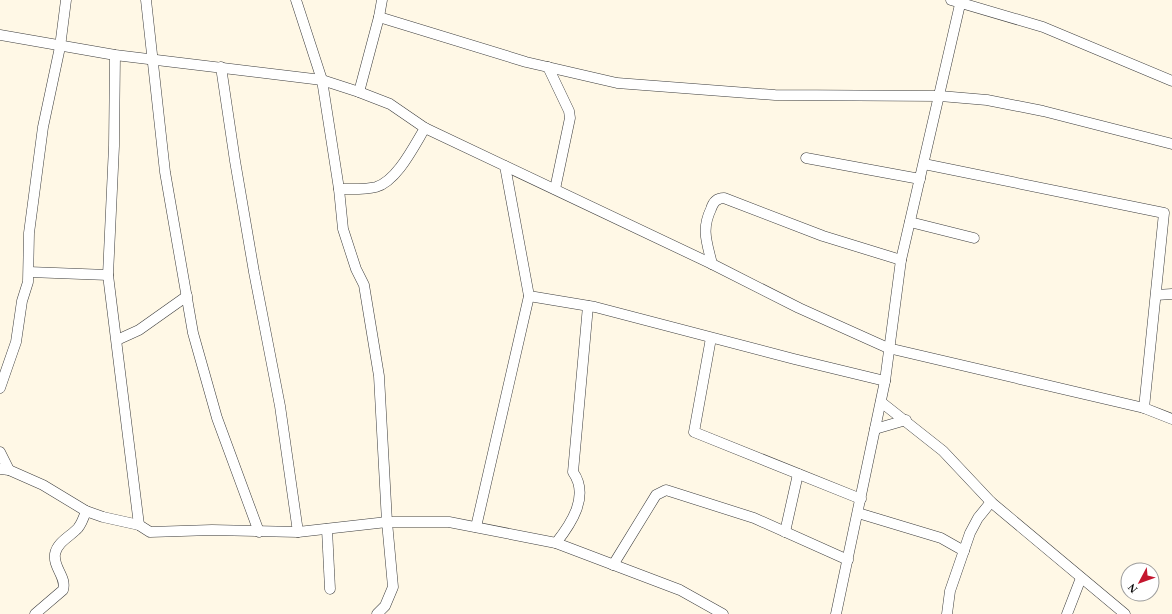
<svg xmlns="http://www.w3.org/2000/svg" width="1172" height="614" font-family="Georgia,serif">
<rect width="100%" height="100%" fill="#fff8e6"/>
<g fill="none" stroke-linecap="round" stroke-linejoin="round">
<g stroke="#3c3c3c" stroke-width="11">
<g id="minor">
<polyline points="146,0 165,172 193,333 217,418 259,532"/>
<polyline points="296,0 322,80 339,189 343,229 356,269 364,285 379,376 387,522 393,587 385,606 377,614"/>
<polyline points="951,0 1043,27 1172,81"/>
<polyline points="379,17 526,62 617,83 775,95 940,96 987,100 1043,111 1172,144"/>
<polyline points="0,35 115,55 322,80 359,92 390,104 425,128 712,264 799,308 888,348 1144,408 1172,419"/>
<polyline points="115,55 114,146 108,275 139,525"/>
<polyline points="221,67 235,161 254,272 280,406 298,532"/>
<polyline points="548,67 569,111 570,118 555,189"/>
<polyline points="359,92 379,17 382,0"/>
<polyline points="806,158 920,179"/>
<polyline points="924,164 1164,213 1144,408"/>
<polyline points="505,166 529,296 595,307 794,359 885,381"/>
<path d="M 339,189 C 351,189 364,190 376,187 C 397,181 414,146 425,128"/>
<polyline points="910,222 974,238"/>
<path d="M 712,264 C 707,242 701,230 711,209 C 713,202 717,198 724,198 L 823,236 L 901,260"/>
<polyline points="29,272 108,275"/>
<polyline points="1156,295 1172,294"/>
<polyline points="711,338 694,432 861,499"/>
<polyline points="117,340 139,330 187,296"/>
<polyline points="0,388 16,342 22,301 28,282 29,233 43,127 60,47 66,0"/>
<polyline points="881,402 943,451 991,502 1125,614"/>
<polyline points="875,429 906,420"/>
<polyline points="0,452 9,470"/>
<polyline points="0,469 9,470 43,485 86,511 103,517 139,525 150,532 212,530 298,532 387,522 449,522 556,543 680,590 723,614"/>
<polyline points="858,513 941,538 964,551"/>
<polyline points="476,527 529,296"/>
<polyline points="327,529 330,589"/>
<polyline points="785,532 798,474"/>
<path d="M 556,543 C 571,524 590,496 573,472 L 588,306"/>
<polyline points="613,565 656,495 666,490 754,518 848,560"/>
<path d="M 35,614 L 63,590 C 67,577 53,568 55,554 C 57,542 71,536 78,528 C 82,523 84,517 86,511"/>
<polyline points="836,614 885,381 901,260 961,0"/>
<polyline points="947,614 950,591 970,533 978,518 991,502"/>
<polyline points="1067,614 1081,578"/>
</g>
</g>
<use href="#minor" stroke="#fff" stroke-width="10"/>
</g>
<g transform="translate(1140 582) rotate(229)"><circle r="19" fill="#ffffff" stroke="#9d9d9d"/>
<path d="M0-3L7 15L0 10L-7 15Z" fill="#c4162e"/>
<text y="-6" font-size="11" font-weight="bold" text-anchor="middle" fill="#090909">N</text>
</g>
</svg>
